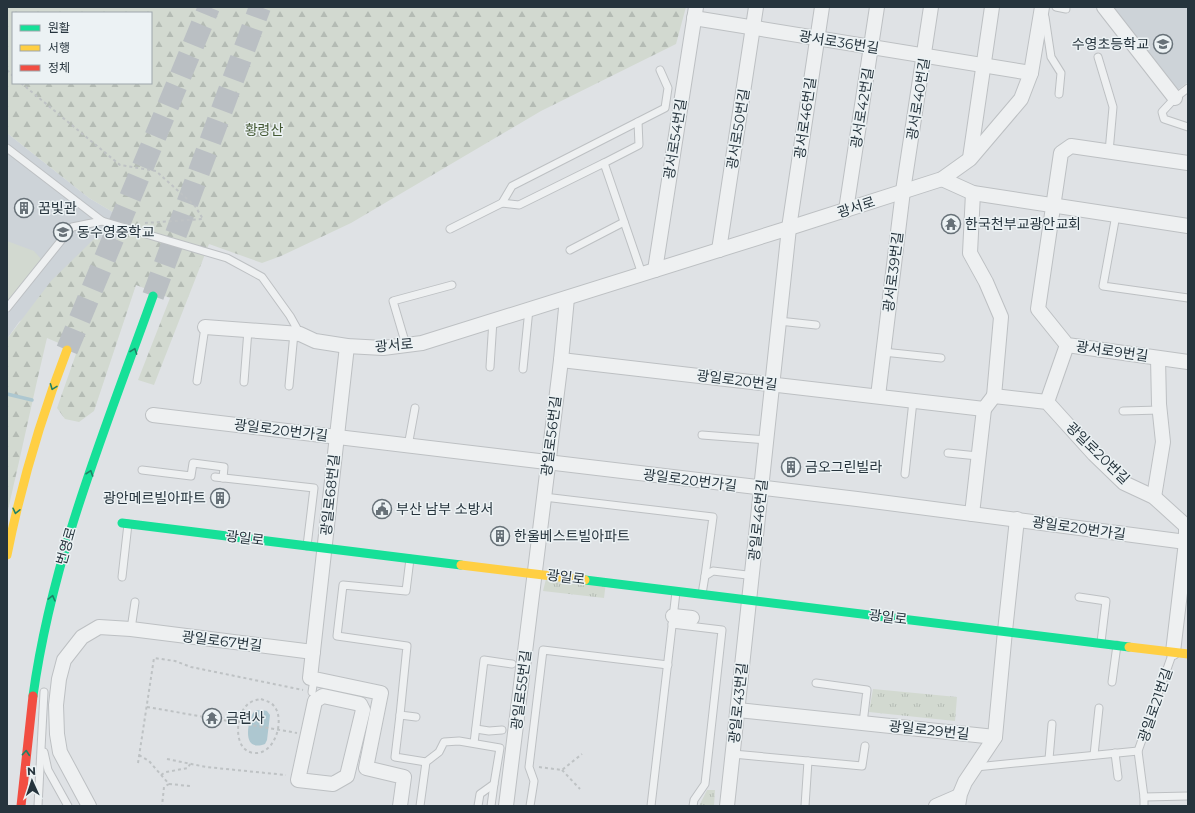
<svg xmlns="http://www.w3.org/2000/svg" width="1195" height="813" font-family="Montserrat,'Noto Sans KR',sans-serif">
<defs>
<pattern id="forest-firs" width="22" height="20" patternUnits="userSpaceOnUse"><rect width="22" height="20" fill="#d2d9d0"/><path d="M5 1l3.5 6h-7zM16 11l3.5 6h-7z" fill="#b4bbb4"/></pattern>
<pattern id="park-tufts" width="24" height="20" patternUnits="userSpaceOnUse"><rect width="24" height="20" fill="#d2d9d0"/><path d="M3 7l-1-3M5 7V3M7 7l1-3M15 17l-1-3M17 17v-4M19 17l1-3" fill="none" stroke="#b4bbb4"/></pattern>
</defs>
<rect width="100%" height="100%" fill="#dfe2e5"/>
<g fill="#cdd3d8">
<polygon points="1108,7 1188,7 1188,82 1175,92"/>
<polygon points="7,133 89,198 121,217 120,227 115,244 19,322 7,339"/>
</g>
<path fill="url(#forest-firs)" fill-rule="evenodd" d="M 7,7 L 686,7 L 676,44 L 541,111 L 351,223 L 281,256 L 262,263 L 209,244 L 154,385 L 138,380 L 170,298 L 136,285 L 94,411 L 79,422 L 65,419 L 57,408 L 77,351 L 47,338 C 33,397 21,455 7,514 L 7,339 L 51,281 L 95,238 L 115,244 L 120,227 L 121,217 L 89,198 L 7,133 ZM 13,13 L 151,13 L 151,83 L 13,83 Z"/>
<g fill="url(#park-tufts)">
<polygon points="547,575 606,582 604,598 543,591"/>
<polygon points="873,689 957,697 955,721 869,712"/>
<polygon points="707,790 715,790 714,806 699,806"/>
</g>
<polygon fill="#d2d9d0" points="7,241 34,251 42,260 7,312"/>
<path fill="#adc7d0" d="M 262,710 L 267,711 L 270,715 L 267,740 L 265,744 C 238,754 250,713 255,711 C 257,710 260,710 262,710 Z"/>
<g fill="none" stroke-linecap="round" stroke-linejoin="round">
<polyline stroke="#adc7d0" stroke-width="3.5" points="7,394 32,400"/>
<g stroke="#babfc3" stroke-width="22" stroke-dasharray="22 11" stroke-linecap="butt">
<polyline points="153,296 260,7"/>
<polyline points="67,350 209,7"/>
</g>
<g stroke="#bdc0c3" stroke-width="9">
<g id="lane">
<polyline points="1056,7 1066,9"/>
<polyline points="1045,17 1051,57 1061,73 1059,94"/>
<polyline points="1098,57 1113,107 1109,152"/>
<polyline points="1188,88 1175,98 1162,112 1164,119 1188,127"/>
<polyline points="7,148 102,221 227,258 262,277 290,316 300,334"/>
<polyline points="604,163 639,145 638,122"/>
<polyline points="502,203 519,205 604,163 642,274"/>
<polyline points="1116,215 1103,286 1188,298"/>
<polyline points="450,229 502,203 512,186 665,108 668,88 660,70"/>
<polyline points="570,250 624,222"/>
<polyline points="7,308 72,227 102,221"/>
<polyline points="779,321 816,325"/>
<polyline points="406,345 393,301 452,285"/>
<polyline points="883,352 941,358"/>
<polyline points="490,367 493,320"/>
<polyline points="523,369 529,309"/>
<polyline points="197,381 205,327"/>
<polyline points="244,382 248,330"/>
<polyline points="289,386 294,333"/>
<polyline points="1123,411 1160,410"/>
<polyline points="702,435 766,440"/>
<polyline points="408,446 415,408"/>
<polyline points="948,453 978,456"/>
<polyline points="142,470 191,476 193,463 224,467 223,478"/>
<polyline points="905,474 913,401"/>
<polyline points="215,477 314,488 307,546"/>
<polyline points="544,497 713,517 705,576"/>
<polyline points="410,559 406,591 343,585 337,636 407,646 400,715 416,717"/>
<polyline points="122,577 128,524"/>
<polyline points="702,594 705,576 713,571 747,575"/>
<polyline points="1079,597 1106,601 1101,642"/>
<polyline points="672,624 722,630 705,784 694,800 693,806"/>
<polyline points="131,629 135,602"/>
<polyline points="1112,682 1117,645"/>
<polyline points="816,683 867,690 863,723"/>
<polyline points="312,692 314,679"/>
<polyline points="400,715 395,757 426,762"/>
<polyline points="476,729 489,731 502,730"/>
<polyline points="474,743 484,660 512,664"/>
<polyline points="44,752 48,770 68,806"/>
<polyline points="1115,753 1118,777"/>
<polyline points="733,754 862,766 865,746"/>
<polyline points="1094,755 1099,708"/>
<polyline points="1049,759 1052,724"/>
<polyline points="976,767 1138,751"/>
<polyline points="1144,797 1188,796"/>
<polyline points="38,806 44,692"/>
<polyline points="420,806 426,762 439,752 444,742 459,741 500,748 494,784 480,794 478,806"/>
<polyline points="491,806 494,784"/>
<polyline points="530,806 534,781 529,767 543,650 668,665"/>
<polyline points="651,806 676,592"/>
<polyline points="805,806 808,761"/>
<polyline points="1144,806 1144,797 1138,751 1173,652"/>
</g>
</g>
<g stroke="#bdc0c3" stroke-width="16">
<g id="street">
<polyline points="1104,7 1175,98"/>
<polyline points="694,18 1031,73"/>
<polyline points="970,158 992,7"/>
<polyline points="1188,163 1071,146 1061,153 1038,309 1067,345 1188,362"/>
<polyline points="942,179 973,193 1188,226"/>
<polyline points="973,193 970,253 986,282 1001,317 994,396"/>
<polyline points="846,210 877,7"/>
<polyline points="719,250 756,7"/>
<polyline points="655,270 696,7"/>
<polyline points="205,327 300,334 315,341 347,346 383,348 422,343 789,228 942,179 970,159 1021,99 1031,73 1042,7"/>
<polyline points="347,346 310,678 381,693 366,768 404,777 400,806"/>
<polyline points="561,360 984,409 994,396"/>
<polyline points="878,396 903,191 931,7"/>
<polyline points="994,396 1047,402 1094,454 1124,483 1154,497 1186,526 1186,542 1173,652"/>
<polyline points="1047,402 1067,345"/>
<polyline points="153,415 857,499 1186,542"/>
<polyline points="1154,497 1163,442 1159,404 1158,358"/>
<polyline points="972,514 984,409"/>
<polyline points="673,616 692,618"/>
<polygon points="323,696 360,704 363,710 347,776 333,784 298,780 315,701"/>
<polyline points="738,710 995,737"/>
<polyline points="89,806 60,752 57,734 56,705 59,679 64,660 82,637 99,627 131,629 313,652"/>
<polyline points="506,806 561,360 567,298"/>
<polyline points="727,806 789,228 822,7"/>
<polyline points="936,806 959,796"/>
<polyline points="958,806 960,794 965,782 995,737 1005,631 1017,519"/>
</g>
</g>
<g stroke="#bec2c4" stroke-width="2" stroke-dasharray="3 3" stroke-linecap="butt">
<polyline points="7,70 13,76"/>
<polyline points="21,83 120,165 156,171 195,206 203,219 145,223"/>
<path d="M 261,699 C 266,701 271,702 274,706 C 285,718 276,755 254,753 C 233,751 235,716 247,705 C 251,701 256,700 261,699 Z"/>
<polyline points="147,707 297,733"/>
<polyline points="139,755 149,761 169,784 164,787 162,806"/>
<polyline points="167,759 206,767 286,775"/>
<polyline points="138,763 154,658 175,661 191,667 303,690"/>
<polyline points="539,767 562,770 582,754"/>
<polyline points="562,770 580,789"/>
<polyline points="161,775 166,772 188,768 190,764"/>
<polyline points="169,784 190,786"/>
</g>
<use href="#lane" stroke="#eef0f1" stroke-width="7"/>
<use href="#street" stroke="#eef0f1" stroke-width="14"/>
<g stroke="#16e098" stroke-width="9">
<polyline points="122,523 461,565"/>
<polyline points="585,580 1129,647"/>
<path d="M 33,696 C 52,557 106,427 153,296"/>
</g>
<g stroke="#ffcf43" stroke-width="9">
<path d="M 7,555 C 21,485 41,417 67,350"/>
<polyline points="461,565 585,580"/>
<polyline points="1129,647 1188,654"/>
</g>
<polyline stroke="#f24e42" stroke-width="9" points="21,806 33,696"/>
</g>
<defs><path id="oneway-chevron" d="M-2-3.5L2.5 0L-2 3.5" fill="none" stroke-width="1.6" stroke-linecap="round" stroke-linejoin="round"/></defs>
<g stroke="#1f8166">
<use href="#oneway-chevron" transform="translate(134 351) rotate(-70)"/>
<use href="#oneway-chevron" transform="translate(53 387) rotate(111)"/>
<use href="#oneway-chevron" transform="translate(90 473) rotate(-71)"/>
<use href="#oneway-chevron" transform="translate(16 511) rotate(103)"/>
<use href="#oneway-chevron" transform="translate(52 598) rotate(-76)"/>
<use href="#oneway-chevron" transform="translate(26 753) rotate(-85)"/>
</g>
<defs>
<g id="school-ring" transform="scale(1)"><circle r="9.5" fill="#ecf2f4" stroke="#677178" stroke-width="1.5"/><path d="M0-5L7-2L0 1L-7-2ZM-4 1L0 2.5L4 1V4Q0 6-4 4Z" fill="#677178"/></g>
<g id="building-ring" transform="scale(1)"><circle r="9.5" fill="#ecf2f4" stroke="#677178" stroke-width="1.5"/><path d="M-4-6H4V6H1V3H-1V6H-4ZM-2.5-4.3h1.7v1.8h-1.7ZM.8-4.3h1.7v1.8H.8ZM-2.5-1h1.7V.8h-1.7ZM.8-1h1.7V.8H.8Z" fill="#677178"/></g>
<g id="temple-ring" transform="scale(1)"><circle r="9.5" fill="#ecf2f4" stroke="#677178" stroke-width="1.5"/><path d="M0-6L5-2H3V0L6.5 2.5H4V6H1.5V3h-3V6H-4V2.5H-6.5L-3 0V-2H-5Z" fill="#677178"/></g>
<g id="civic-ring" transform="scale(1)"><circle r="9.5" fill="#ecf2f4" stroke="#677178" stroke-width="1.5"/><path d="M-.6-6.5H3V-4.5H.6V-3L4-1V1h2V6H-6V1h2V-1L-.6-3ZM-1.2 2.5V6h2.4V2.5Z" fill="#677178"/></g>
</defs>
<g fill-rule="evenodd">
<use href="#school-ring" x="1163" y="44"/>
<use href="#building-ring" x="24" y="208"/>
<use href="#temple-ring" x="951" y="224"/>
<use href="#school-ring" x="63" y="232"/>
<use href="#building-ring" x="791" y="467"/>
<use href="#building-ring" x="220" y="498"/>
<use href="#civic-ring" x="382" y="509"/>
<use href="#building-ring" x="500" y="536"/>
<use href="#temple-ring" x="212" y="718"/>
</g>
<g text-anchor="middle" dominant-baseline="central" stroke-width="3" stroke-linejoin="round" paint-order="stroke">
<g font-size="14" fill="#26343d" stroke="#ecf2f4">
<text transform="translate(839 42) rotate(9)">광서로36번길</text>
<text transform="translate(918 99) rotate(-81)">광서로40번길</text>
<text transform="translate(862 108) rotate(-81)">광서로42번길</text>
<text transform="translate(805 118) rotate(-82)">광서로46번길</text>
<text transform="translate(738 129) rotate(-81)">광서로50번길</text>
<text transform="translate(675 139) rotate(-81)">광서로54번길</text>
<text transform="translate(856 207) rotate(-18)">광서로</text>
<text transform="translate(893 272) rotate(-83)">광서로39번길</text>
<text transform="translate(394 345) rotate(-5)">광서로</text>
<text transform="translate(1112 351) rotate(8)">광서로9번길</text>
<text transform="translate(737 380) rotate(7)">광일로20번길</text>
<text transform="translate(281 430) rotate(7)">광일로20번가길</text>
<text transform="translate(551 436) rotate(-83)">광일로56번길</text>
<text transform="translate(1098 453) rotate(44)">광일로20번길</text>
<text transform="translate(690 480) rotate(7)">광일로20번가길</text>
<text transform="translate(330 495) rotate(-84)">광일로68번길</text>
<text transform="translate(758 520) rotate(-84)">광일로46번길</text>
<text transform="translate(1079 528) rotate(8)">광일로20번가길</text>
<text transform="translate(245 538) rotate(7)">광일로</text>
<text transform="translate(66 546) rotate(-74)">번영로</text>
<text transform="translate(566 577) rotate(7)">광일로</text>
<text transform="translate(888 617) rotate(7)">광일로</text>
<text transform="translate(222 641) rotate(7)">광일로67번길</text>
<text transform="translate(521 690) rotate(-83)">광일로55번길</text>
<text transform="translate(738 703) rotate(-84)">광일로43번길</text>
<text transform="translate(1155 705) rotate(-71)">광일로21번길</text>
<text transform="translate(929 730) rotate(6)">광일로29번길</text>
</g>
<g font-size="14" fill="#26343d" stroke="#ecf2f4" text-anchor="start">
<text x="1149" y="44" text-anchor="end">수영초등학교</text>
<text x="38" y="208">꿈빛관</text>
<text x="965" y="224">한국천부교광안교회</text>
<text x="77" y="232">동수영중학교</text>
<text x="805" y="467">금오그린빌라</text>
<text x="206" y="498" text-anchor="end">광안메르빌아파트</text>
<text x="396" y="509">부산 남부 소방서</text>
<text x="514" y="536">한울베스트빌아파트</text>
<text x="226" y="718">금련사</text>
</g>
<g font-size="14" fill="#445934" stroke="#ecf2f4">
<text x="264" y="130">황령산</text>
</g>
</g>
<rect width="1195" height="813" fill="none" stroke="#26343d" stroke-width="16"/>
<rect x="12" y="12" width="140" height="72" fill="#ecf2f4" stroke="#9da6ab"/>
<rect x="20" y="25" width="20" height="6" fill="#16e098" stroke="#9da6ab"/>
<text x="48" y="32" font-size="12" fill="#26343d">원활</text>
<rect x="20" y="45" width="20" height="6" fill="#ffcf43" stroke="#9da6ab"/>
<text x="48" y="52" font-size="12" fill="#26343d">서행</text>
<rect x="20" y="65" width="20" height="6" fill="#f24e42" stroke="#9da6ab"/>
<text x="48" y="72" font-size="12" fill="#26343d">정체</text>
<g transform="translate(32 781) rotate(357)" stroke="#ecf2f4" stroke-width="3" paint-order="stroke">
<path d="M0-3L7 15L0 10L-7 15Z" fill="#26343d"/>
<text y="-6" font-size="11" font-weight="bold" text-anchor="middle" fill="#26343d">N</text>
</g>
</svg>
